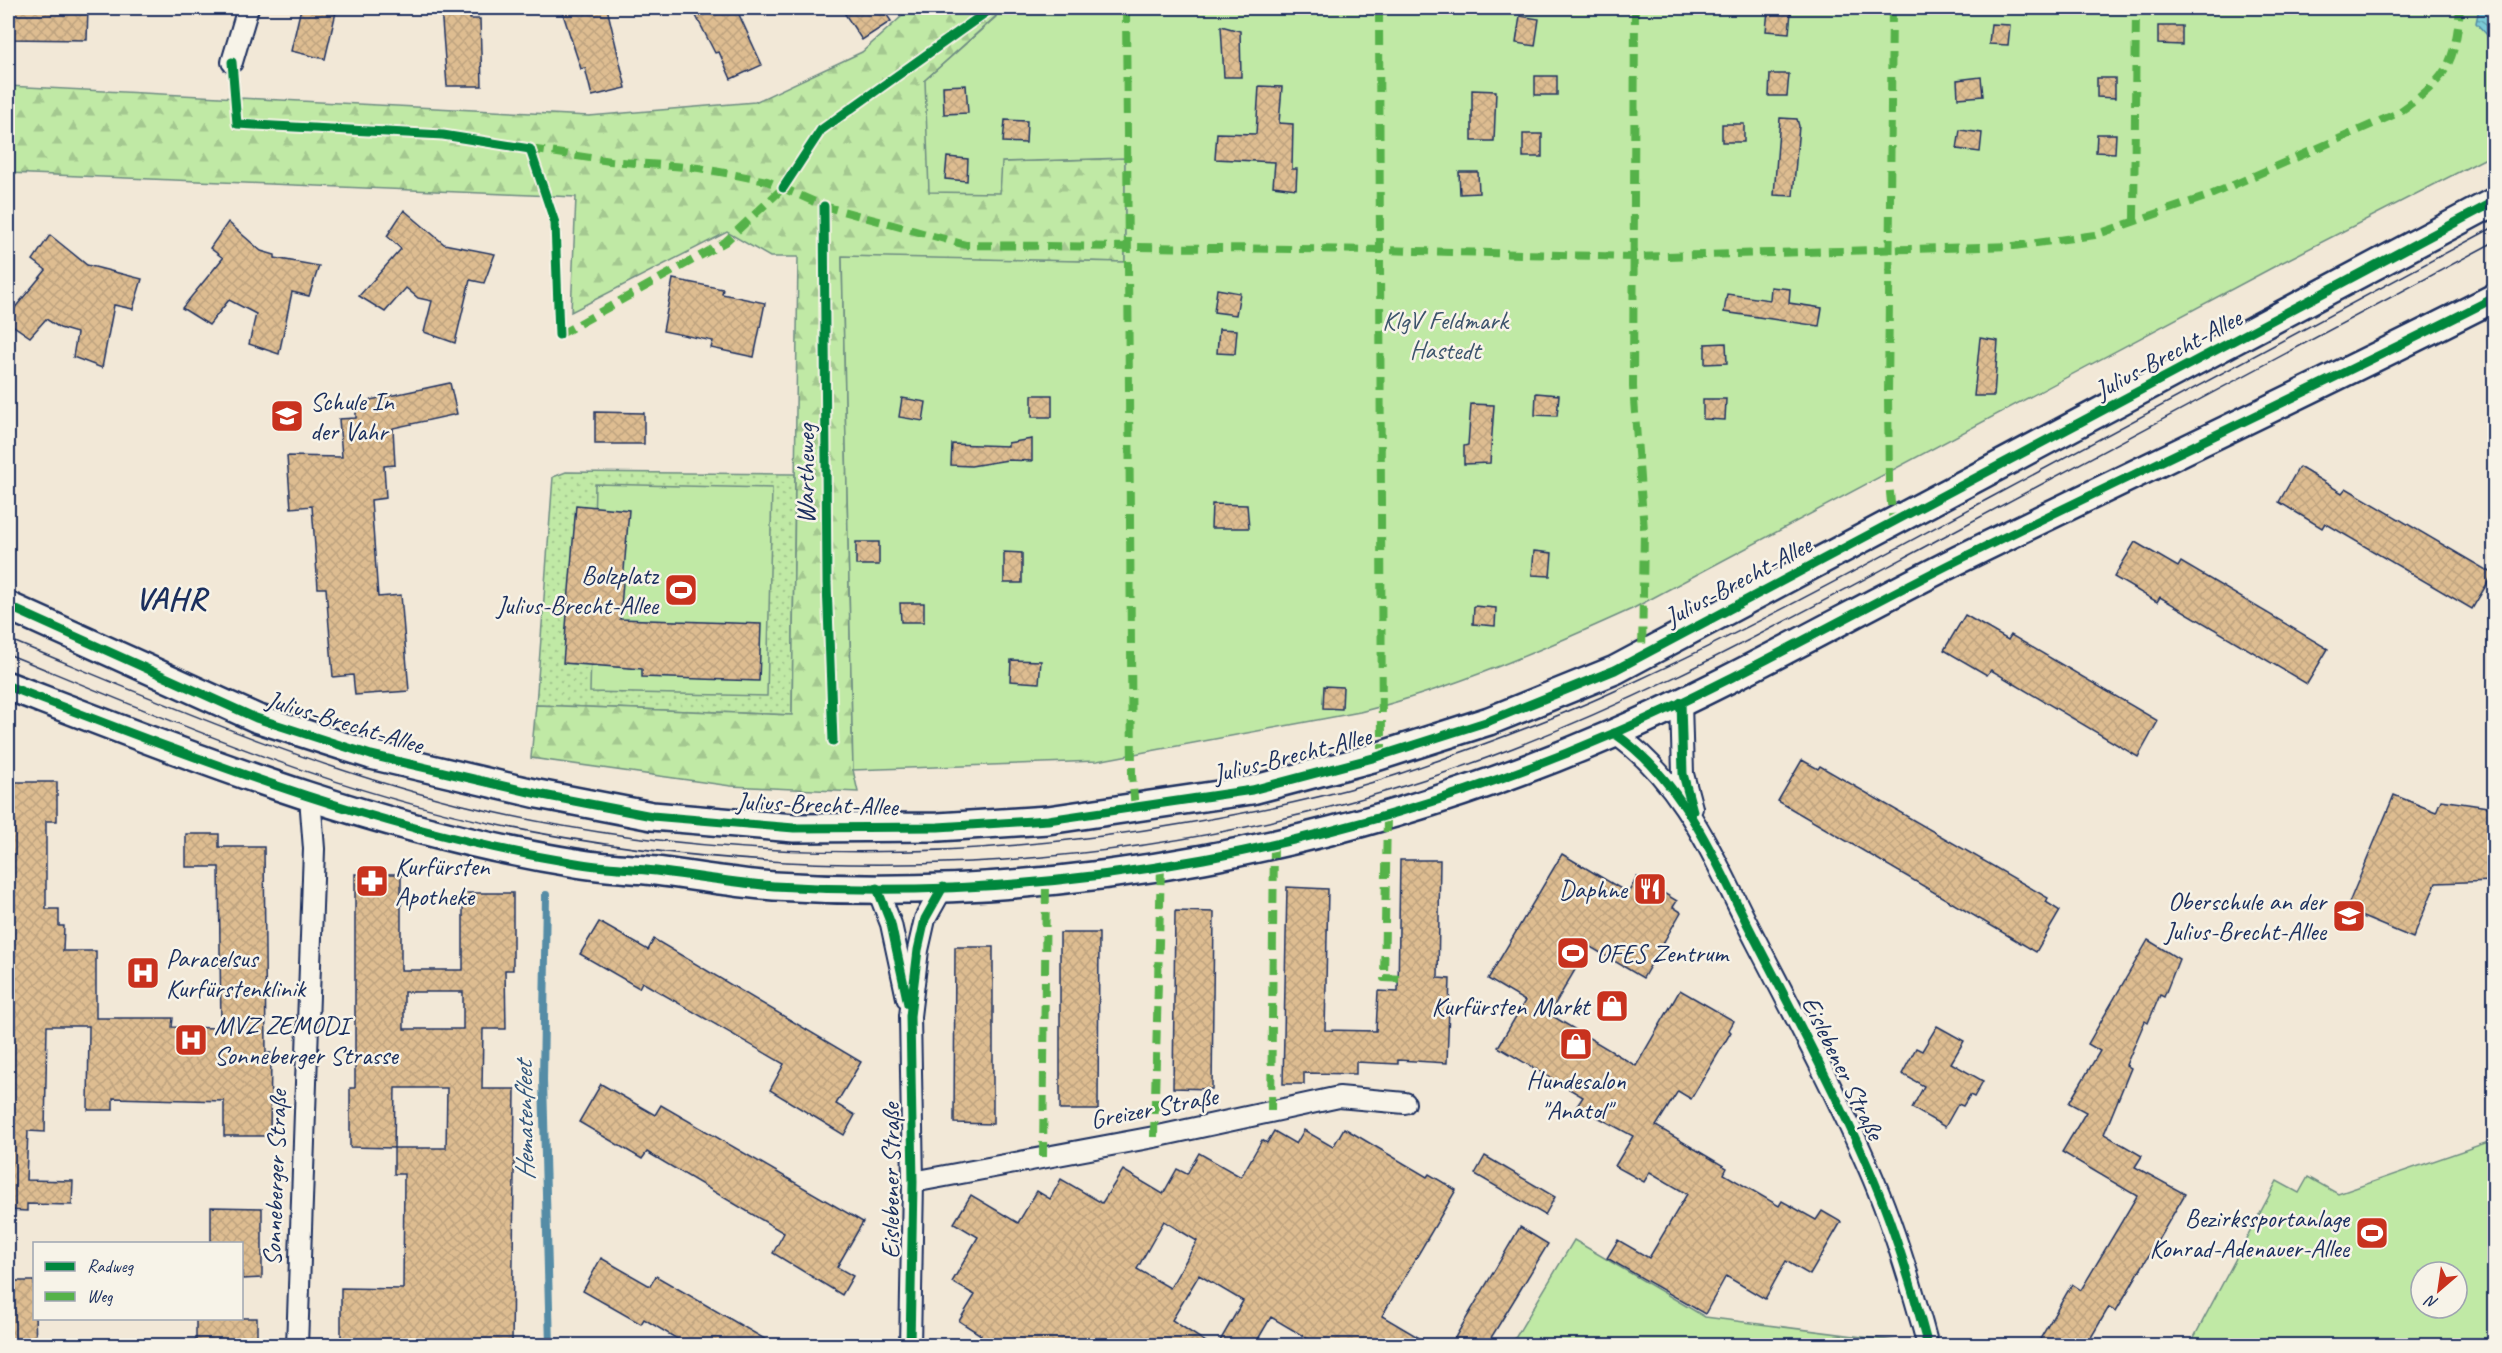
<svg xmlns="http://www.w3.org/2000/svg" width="2502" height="1353" font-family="Caveat,sans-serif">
<defs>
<pattern id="grass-dots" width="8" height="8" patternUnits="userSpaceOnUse" patternTransform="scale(1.5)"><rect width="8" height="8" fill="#c0e9a5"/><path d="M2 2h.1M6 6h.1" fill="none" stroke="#a4c890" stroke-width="1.8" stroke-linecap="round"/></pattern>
<pattern id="forest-firs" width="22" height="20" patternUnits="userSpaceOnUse" patternTransform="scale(1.5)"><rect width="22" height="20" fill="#c0e9a5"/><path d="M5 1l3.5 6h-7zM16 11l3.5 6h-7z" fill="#a4c890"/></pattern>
<pattern id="water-waves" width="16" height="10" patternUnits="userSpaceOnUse" patternTransform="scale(1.5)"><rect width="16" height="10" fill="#7acad6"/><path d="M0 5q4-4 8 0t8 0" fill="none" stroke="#63a4b1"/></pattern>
<pattern id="building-cross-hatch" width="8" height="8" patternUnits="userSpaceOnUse" patternTransform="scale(1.5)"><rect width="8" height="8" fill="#debd91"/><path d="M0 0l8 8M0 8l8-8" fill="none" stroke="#bea37f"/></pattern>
</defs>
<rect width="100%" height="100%" fill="#f2e8d7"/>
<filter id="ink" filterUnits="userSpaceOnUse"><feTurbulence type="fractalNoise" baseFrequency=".0167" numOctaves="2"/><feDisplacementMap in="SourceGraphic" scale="12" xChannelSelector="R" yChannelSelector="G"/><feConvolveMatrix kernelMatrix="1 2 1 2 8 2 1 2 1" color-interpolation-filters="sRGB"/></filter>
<g filter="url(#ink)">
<polygon fill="url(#grass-dots)" stroke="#6e8c82" stroke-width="1.5" points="566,472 795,474 792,715 536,705 553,477"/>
<polygon fill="url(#forest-firs)" stroke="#6e8c82" stroke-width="1.5" points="911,8 996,8 996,16 925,80 1002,162 1125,158 1125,262 842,257 853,770 858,792 731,786 531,758 536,705 792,715 798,257 770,257 727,232 571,312 576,197 8,173 8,86 589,116 755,102 862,52"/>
<g fill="#c0e9a5" stroke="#6e8c82" stroke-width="1.5" fill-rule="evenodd">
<path d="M 996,8 L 2494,8 L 2494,154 L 2281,263 L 1632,609 C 1544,649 1454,688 1360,712 L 1097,761 L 853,770 L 842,256 L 1125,262 L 1125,158 L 1002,162 L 1000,193 L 929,192 L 925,80 L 996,17 Z"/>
<polygon points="595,484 772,488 767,696 590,692"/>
<path d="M 2494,1140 L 2494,1345 L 2190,1345 L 2277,1181 L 2299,1193 L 2308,1177 L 2338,1194 ZM 2421,1272 L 2457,1272 L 2457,1308 L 2421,1308 Z"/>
<polygon points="1574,1240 1705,1317 1894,1341 1895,1345 1711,1346 1657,1343 1654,1346 1511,1345"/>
</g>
<polygon fill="url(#water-waves)" stroke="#548ca6" stroke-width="1.5" points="2479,8 2494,8 2494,34 2488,36 2476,23"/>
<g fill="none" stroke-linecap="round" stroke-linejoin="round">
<polyline stroke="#548ca6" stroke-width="8" points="546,895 543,1080 550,1346"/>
</g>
<g fill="url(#building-cross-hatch)" stroke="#1b2f5e" stroke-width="1.5" fill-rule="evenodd">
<polygon points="8,8 88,8 87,40 8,39"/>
<polygon points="301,8 337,8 325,59 291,51"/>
<polygon points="441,8 470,8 470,19 480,19 482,86 447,86"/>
<polygon points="561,8 607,8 626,88 592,96 585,68 581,69"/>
<polygon points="692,8 736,8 762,65 731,79 719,52 715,53"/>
<polygon points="841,8 882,8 891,21 862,40"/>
<polygon points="1768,10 1791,12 1789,33 1766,31"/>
<polygon points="1520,16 1539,19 1535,46 1516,43"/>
<polygon points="1991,24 2010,25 2008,45 1989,44"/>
<polygon points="1221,26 1240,31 1241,77 1224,77"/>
<polygon points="2158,26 2182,26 2182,45 2158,44"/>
<polygon points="1770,74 1789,74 1787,96 1769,96"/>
<rect x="1535" y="76" width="22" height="19"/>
<polygon points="1981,77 1983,96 1958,98 1957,80"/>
<polygon points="2097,78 2115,78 2115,98 2097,97"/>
<polygon points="966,85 968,113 944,114 943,86"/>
<polygon points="1259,86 1282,87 1279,123 1293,124 1292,169 1297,169 1296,189 1273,186 1275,162 1215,159 1217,133 1256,134"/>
<polygon points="1472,90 1496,91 1494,141 1472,141"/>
<polygon points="1780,118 1797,119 1799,126 1793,196 1774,195"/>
<polygon points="1005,120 1027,121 1026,143 1003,142"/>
<rect x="1722" y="124" width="22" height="18"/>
<polygon points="1960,130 1982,133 1980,152 1957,149"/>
<rect x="1523" y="134" width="19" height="23"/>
<polygon points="2097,134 2116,134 2115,153 2096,152"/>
<polygon points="947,157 968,159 967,181 945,179"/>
<polygon points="1459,172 1478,172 1479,193 1460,194"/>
<polygon points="404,210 444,244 495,254 484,283 470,280 455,343 424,332 432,301 418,298 406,288 385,312 359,296 401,249 387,236"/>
<polygon points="228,222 261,251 275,255 275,258 319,266 309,296 292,292 279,354 249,344 256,314 229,300 209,325 182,308 223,258 210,248"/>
<polygon points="50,235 87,265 142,279 133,309 114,305 102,368 73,357 77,333 60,328 46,319 30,337 8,322 8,316 46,270 33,260"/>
<polygon points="673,279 723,289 722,294 765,303 754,357 711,348 713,341 663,331"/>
<polygon points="1771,287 1790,289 1789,303 1822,308 1819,326 1724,312 1727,294 1770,300"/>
<polygon points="1217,289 1240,293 1236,315 1214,312"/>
<polygon points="1219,329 1237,330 1235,354 1217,353"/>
<polygon points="1980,338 1998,341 1994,396 1974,396"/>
<polygon points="1726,343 1727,363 1705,364 1705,344"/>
<polygon points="450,383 457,414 393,428 395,465 384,466 386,498 371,500 378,597 401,595 409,691 355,695 353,675 333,677 326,588 318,588 312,506 291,508 287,456 342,457 339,419 356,418 356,403"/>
<polygon points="1536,393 1559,395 1557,416 1535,415"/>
<rect x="1032" y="395" width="20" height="22"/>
<polygon points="902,398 926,402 923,421 899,417"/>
<polygon points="1703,399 1726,399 1725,420 1703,419"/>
<polygon points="1471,404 1494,405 1490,463 1464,464 1464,446 1468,445"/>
<polygon points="595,412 644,413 644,444 595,444"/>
<polygon points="1032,439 1032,461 1008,460 971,466 951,465 952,444 1008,446 1008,443"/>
<polygon points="2299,467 2342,493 2346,488 2493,574 2472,609 2325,523 2322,528 2279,502"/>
<polygon points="1212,504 1247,505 1249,528 1211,528"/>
<polygon points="576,505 629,510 620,619 761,624 759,681 642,677 642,669 563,663"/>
<rect x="856" y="542" width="23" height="23"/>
<polygon points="2135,542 2178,567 2181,562 2328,649 2307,684 2160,597 2157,602 2114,577"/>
<polygon points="1534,551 1552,553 1550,576 1532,575"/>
<polygon points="1004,552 1022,553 1022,583 1004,583"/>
<polygon points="900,603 924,603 924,622 901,622"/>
<polygon points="1474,606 1496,608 1495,626 1473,624"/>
<polygon points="1965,615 2008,640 2011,635 2158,721 2138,757 1991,670 1987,675 1944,650"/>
<polygon points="1011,660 1041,661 1039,683 1010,681"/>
<polygon points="1324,686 1343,687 1342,709 1323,708"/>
<polygon points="1802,760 1818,769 1820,766 2048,898 2046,902 2060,911 2036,952 1778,801"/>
<polygon points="8,782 57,782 57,821 46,821 46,909 59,909 59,926 64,926 63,951 96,951 96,1018 173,1018 172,1027 221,1028 219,867 186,867 186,834 219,834 219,847 264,847 266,1053 271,1053 270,1136 224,1136 224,1101 113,1098 113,1110 88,1110 89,1026 47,1026 45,1132 28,1131 26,1180 73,1181 72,1205 27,1204 27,1211 8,1210"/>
<polygon points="2394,795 2436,812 2441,800 2494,808 2494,881 2436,883 2413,938 2346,910"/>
<polygon points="1562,854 1628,893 1637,877 1677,901 1673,907 1681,912 1643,978 1589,946 1549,1014 1636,1066 1680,990 1734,1021 1729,1030 1731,1032 1691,1099 1678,1091 1656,1126 1727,1168 1724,1174 1779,1206 1782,1201 1816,1220 1822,1211 1841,1222 1810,1275 1786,1261 1765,1299 1726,1276 1705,1314 1607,1258 1618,1240 1649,1258 1687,1194 1650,1172 1644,1182 1615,1166 1633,1136 1577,1106 1583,1097 1498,1047 1525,1001 1488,979"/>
<polygon points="1400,860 1440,860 1438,978 1450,979 1447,1063 1398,1060 1398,1064 1356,1062 1356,1074 1304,1073 1304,1084 1283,1084 1287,887 1328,889 1325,1030 1376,1031 1378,991 1398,992"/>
<path d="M 355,874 L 401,874 L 401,970 L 463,970 L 463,893 L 513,893 L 513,970 L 505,970 L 506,1029 L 483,1029 L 482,1089 L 515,1089 L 512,1346 L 341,1346 L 341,1288 L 403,1289 L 404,1174 L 394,1174 L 394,1148 L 350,1147 L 350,1088 L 355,1088 ZM 404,992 L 463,992 L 463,1029 L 404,1029 ZM 395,1088 L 447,1088 L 446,1148 L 394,1148 Z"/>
<polygon points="1175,911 1214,912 1212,1089 1173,1088"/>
<polygon points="599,922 648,950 654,939 861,1062 836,1104 855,1115 844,1135 770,1090 784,1064 642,982 639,988 580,954"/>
<polygon points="1060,933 1099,933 1098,1110 1060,1110"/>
<polygon points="2148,940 2179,959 2164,997 2160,995 2148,1023 2145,1021 2126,1065 2131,1068 2104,1134 2142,1156 2135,1167 2185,1194 2116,1311 2109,1307 2086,1346 2036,1346 2072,1284 2081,1290 2137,1196 2062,1152 2086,1112 2069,1103 2100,1051 2088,1044"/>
<polygon points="955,947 993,947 993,1124 954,1123"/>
<polygon points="1937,1026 1964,1041 1951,1063 1983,1081 1974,1097 1970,1095 1963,1106 1958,1104 1945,1127 1912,1108 1924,1086 1902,1074 1916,1048 1922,1051"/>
<polygon points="601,1084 655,1115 661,1105 863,1222 837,1267 853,1276 842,1295 773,1253 784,1233 647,1152 642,1159 579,1122"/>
<path d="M 1344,1128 L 1427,1177 L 1429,1174 L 1456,1190 L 1382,1316 L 1433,1346 L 1320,1346 L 1271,1317 L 1254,1346 L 1217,1346 L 1243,1301 L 1199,1275 L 1172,1320 L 1212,1346 L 975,1346 L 981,1335 L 959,1321 L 975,1295 L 952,1282 L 978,1237 L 954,1223 L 971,1195 L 1018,1223 L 1037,1191 L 1050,1199 L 1061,1179 L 1102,1203 L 1123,1170 L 1163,1194 L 1177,1169 L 1187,1174 L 1199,1153 L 1241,1177 L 1262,1140 L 1267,1143 L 1274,1131 L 1296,1144 L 1304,1130 L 1333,1147 ZM 1164,1221 L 1197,1241 L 1170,1288 L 1137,1269 Z"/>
<polygon points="1485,1156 1555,1197 1545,1215 1475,1174"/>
<polygon points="211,1207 262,1208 262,1278 242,1279 242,1244 211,1244"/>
<polygon points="1520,1227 1548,1244 1522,1287 1486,1346 1450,1346"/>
<polygon points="601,1258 650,1286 656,1276 777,1346 689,1346 644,1319 641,1324 583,1291"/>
<polygon points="8,1281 34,1281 36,1346 8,1346"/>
<rect x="196" y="1318" width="61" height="28"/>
</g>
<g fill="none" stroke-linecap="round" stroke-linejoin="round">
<g stroke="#1b2f5e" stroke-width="24">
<g id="minor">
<polyline points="232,62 248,8"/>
<polyline points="1681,702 1683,774 1692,808"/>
<path d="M 1614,733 C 1687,783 1716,865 1756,941 C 1795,1016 1835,1091 1869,1169 C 1894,1226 1912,1286 1928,1346"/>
<polyline points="877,888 891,924 907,998"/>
<polyline points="913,1182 1154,1137 1339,1097 1405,1103"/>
<polyline points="297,1346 314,849 310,797"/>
<polyline points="910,1346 913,1182 910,1016 918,950 925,919 943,887"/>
</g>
</g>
<g stroke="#1b2f5e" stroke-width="32">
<g id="secondary">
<polyline points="8,606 256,718 371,755 538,794 652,816 794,828 938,827 1048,820 1252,790 1373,758 1489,721 1615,670 2494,202"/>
<path d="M 8,686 C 193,757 380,832 576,863 C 602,868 629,868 656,871 C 695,876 734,883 774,886 C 1061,904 1352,847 1615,733 C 1732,682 1844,617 1958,560 C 2137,472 2317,388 2494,298"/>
</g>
</g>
<use href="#minor" stroke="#f7f3e8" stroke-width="20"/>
<use href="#secondary" stroke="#f7f3e8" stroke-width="27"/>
<g stroke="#1b2f5e" stroke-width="1.5">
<path d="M 8,639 C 156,700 302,765 459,804 C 697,863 947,865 1188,823 C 1257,811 1329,797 1396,775 C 1476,748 1556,719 1632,683 C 1754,627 1871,562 1988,499 C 2157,408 2326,318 2494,227"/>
<path d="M 8,654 C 168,720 328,790 498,825 C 807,889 1135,876 1435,776 C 1612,718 1777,626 1941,538 C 2126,439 2310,339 2494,242"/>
</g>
<g stroke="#55b248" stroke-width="8" stroke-dasharray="15 8" stroke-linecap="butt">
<polyline points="1126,8 1132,775 1135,809"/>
<polyline points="1379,8 1382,755"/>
<polyline points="1635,8 1633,387 1644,530 1642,656"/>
<polyline points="1892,8 1888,395 1889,482 1893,524"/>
<path d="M 530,149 L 610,161 L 699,168 L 767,181 L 824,206 L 966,245 L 1381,250 L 1632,257 L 2014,246 L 2095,235 L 2208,196 L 2398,113 C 2446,79 2455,66 2460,8"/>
<polyline points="2134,220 2136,8"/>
<polyline points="559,335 725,242 783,188"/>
<polyline points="1387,817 1384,978 1406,979"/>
<polyline points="1271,1111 1274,844"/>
<polyline points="1154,1137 1161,865"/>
<polyline points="1043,1157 1046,882"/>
</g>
<g stroke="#f7f3e8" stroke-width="13">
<g id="cycleway">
<polyline points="232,62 237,124 443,135 530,149 555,223 559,335"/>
<polyline points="783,188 821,130 992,8"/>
<polyline points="824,206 827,583 833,741"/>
<polyline points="8,606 256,718 371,755 538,794 652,816 794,828 938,827 1048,820 1252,790 1373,758 1489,721 1615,670 2494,202"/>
<path d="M 8,686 C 193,757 380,832 576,863 C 602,868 629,868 656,871 C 695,876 734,883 774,886 C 1061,904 1352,847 1615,733 C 1732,682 1844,617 1958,560 C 2137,472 2317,388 2494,298"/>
<polyline points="1681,702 1683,774 1693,811"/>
<path d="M 1614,733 C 1687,783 1716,865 1756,941 C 1795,1016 1835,1091 1869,1169 C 1894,1226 1912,1286 1928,1346"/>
<polyline points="877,888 891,924 908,1004"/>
<polyline points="910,1346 913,1182 910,1016 918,950 925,919 943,887"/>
</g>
</g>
<use href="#cycleway" stroke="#00873e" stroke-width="9"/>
</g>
</g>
<defs>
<g id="school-square" transform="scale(1.725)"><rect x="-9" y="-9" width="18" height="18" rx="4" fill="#c8321e" stroke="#f7f3e8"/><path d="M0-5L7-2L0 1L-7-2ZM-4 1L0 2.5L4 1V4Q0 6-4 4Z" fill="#fff"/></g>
<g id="stadium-square" transform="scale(1.725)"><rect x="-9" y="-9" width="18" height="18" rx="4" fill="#c8321e" stroke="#f7f3e8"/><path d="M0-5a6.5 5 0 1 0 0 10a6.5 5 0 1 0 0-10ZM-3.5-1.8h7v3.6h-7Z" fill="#fff"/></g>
<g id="pharmacy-square" transform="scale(1.725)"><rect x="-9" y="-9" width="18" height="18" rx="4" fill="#c8321e" stroke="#f7f3e8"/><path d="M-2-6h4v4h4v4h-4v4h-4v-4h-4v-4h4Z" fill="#fff"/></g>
<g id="restaurant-square" transform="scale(1.725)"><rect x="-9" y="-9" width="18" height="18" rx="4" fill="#c8321e" stroke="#f7f3e8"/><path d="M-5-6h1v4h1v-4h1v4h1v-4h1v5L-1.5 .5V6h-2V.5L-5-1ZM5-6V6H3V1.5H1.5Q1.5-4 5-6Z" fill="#fff"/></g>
<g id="hospital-square" transform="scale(1.725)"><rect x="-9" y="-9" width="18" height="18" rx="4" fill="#c8321e" stroke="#f7f3e8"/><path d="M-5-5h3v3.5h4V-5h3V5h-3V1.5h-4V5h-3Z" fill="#fff"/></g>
<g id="shop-square" transform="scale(1.725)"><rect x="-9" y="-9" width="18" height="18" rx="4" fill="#c8321e" stroke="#f7f3e8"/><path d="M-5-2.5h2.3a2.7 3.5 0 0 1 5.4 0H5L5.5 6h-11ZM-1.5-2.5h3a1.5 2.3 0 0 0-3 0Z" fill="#fff"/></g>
</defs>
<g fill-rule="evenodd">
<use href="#school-square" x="287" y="416"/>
<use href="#stadium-square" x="681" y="590"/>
<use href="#pharmacy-square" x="372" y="881"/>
<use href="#restaurant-square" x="1650" y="889"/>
<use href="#school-square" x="2349" y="916"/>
<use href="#stadium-square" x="1573" y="953"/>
<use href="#hospital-square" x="143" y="973"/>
<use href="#shop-square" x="1612" y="1006"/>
<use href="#hospital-square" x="191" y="1040"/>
<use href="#shop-square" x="1576" y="1044"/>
<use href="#stadium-square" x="2372" y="1233"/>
</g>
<g text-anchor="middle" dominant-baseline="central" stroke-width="5" stroke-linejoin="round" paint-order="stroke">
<g font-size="26" fill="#3c546c" stroke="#f7f3e8">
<text x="1445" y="320">KlgV Feldmark<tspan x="1445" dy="30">Hastedt</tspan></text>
</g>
<g font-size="26" fill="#1b2f5e" stroke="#f7f3e8">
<text transform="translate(2168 354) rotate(-28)">Julius-Brecht-Allee</text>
<text transform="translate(805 474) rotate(-90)">Wartheweg</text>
<text transform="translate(1738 581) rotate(-28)">Julius-Brecht-Allee</text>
<text transform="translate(345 722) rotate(17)">Julius-Brecht-Allee</text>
<text transform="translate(1292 755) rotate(-14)">Julius-Brecht-Allee</text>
<text transform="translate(817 804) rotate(2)">Julius-Brecht-Allee</text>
<text transform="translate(1843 1068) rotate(64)">Eislebener Straße</text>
<text transform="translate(1154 1108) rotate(-11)">Greizer Straße</text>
<text transform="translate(275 1178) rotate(-88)">Sonneberger Straße</text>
<text transform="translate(890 1181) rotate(-90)">Eislebener Straße</text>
</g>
<g font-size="26" fill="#1b2f5e" stroke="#f7f3e8" text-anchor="start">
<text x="310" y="401">Schule In<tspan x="310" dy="30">der Vahr</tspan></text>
<text x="658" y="575" text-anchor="end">Bolzplatz<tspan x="658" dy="30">Julius-Brecht-Allee</tspan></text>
<text x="395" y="866">Kurfürsten<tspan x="395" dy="30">Apotheke</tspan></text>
<text x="1627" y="889" text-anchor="end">Daphne</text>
<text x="2326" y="901" text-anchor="end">Oberschule an der<tspan x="2326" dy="30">Julius-Brecht-Allee</tspan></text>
<text x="1596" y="953">OFES Zentrum</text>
<text x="166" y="958">Paracelsus<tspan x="166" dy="30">Kurfürstenklinik</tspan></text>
<text x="1589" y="1006" text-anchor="end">Kurfürsten Markt</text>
<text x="214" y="1025">MVZ ZEMODI<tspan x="214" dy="30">Sonneberger Strasse</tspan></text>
<text x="1576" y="1080" text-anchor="middle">Hundesalon<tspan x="1576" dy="30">"Anatol"</tspan></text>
<text x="2349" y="1218" text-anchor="end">Bezirkssportanlage<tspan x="2349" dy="30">Konrad-Adenauer-Allee</tspan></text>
</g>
<g font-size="27" font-style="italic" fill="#33567c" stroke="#f7f3e8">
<text transform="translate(524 1121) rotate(-91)">Hematenfleet</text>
</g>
<g font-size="32" font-weight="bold" letter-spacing="1.5" fill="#1b2f5e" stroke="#f7f3e8">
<text x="171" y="598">VAHR</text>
</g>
</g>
<rect width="2502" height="1353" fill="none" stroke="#f7f3e8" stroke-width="30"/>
<rect x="15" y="15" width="2472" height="1323" fill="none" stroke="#1b2f5e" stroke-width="2" filter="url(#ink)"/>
<rect x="33" y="1242" width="210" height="78" fill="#f7f3e8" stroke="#9fa5b1" stroke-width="1.5"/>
<rect x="45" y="1262" width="30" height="9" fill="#00873e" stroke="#9fa5b1" stroke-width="1.5"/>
<text x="87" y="1272" font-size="18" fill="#1b2f5e">Radweg</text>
<rect x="45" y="1292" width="30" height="9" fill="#55b248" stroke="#9fa5b1" stroke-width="1.5"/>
<text x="87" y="1302" font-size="18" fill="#1b2f5e">Weg</text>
<g transform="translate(2439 1290) rotate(209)"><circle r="28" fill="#f7f3e8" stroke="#9fa5b1" stroke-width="1.5"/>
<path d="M0-4.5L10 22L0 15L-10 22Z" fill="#c8321e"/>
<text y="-9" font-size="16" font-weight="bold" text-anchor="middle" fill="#1b2f5e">N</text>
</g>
</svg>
